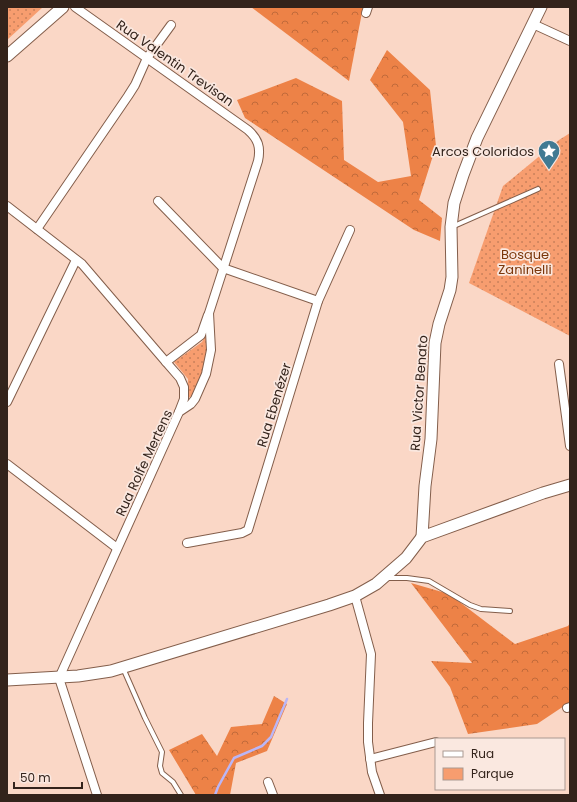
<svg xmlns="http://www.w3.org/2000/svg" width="577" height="802" font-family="Poppins,sans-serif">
<defs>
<pattern id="green-dots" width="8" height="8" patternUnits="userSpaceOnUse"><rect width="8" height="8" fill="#f79d6f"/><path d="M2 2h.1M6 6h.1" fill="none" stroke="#c9805a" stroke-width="1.8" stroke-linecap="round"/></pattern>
<pattern id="forest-crowns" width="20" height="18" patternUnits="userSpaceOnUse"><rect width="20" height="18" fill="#ed8247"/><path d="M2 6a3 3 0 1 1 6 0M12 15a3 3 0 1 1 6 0" fill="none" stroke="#c16a3a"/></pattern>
</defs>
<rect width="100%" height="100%" fill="#fad7c6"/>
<g fill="url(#green-dots)">
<polygon points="7,7 43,7 7,40"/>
<polygon points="570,133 570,336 469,283 503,186 559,140"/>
<polygon points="208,331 208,342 205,368 192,396 188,398 188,379 174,362 202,342"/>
</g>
<g fill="url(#forest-crowns)">
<polygon points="251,7 363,7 349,81"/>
<polygon points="387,50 430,90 436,146 419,200 442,218 440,241 414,230 245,118 237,100 296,78 342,101 344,160 378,182 411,176 403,122 370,80"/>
<polygon points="411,583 449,594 515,644 568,626 570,623 570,702 537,724 468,734 450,687 431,661 472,663"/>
<polygon points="274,696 287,704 267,751 236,763 230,795 196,795 169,750 202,734 217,756 231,727 262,724"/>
</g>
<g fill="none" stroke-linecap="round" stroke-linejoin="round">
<polyline stroke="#bab6f6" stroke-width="2.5" points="215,795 218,787 234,758 262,746 271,737 287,699"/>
<g stroke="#835e4b" stroke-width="6">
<g id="lane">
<polyline points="454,226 538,189"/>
<polyline points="386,578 407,578 429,581 470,605 481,609 510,611"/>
<polyline points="123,668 145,718 162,752 160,766 162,773 173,782 181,795"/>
</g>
</g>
<g stroke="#835e4b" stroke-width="10">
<g id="street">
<path d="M 75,7 L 248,130 C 258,139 261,147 258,161 L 209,313 L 211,350 L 206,374 L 195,399 L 191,404 L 179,412 L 59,678 L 97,795"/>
<polyline points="366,13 368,7"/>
<polyline points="533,24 570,41"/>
<polyline points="158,201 223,268 318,301"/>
<polyline points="7,206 82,264 166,362 180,378 184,387 184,399 179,412"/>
<polyline points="37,229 128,96 135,85 147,58 171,25"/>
<polyline points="166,362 201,335 208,315"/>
<polyline points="559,364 570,446"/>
<polyline points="7,402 76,260"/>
<polyline points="7,464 117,548"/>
<polyline points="187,543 242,533 248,530 318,301 350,230"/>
<polyline points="355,596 371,654 368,723 368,742 372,772 380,795"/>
<polyline points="567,708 570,707"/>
<polyline points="370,759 436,742"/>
<polyline points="268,782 273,795"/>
</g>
</g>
<g stroke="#835e4b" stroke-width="13">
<g id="secondary">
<polyline points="7,56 63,7"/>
<polyline points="422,537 425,486 431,439 435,343 439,324 450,290 452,277 451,227 454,203 463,175 477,138 541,7"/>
<polyline points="7,680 78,676 111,671 329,605 355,596 376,584 406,558 422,537 543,493 570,485"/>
</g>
</g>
<use href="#lane" stroke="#fff" stroke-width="4"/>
<use href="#street" stroke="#fff" stroke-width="8"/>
<use href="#secondary" stroke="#fff" stroke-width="11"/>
</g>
<defs>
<g id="sight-pin" transform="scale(1.15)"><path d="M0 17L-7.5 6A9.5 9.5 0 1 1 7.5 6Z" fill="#407a93" stroke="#fae8e0"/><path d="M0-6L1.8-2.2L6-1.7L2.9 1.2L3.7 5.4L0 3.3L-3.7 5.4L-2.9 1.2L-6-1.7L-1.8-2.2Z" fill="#fff"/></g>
</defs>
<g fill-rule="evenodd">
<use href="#sight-pin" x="549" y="151"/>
</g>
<g text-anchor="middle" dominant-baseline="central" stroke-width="3.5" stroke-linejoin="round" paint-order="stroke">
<g font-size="13" fill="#33231b" stroke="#fae8e0">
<text transform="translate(175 63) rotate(35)">Rua Valentin Trevisan</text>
<text transform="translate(419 393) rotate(-86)">Rua Victor Benato</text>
<text transform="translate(274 405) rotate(-73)">Rua Ebenézer</text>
<text transform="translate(144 463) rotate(-65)">Rua Rolfe Mertens</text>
</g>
<g font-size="13" fill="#33231b" stroke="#fae8e0" text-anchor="end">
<text x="534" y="151">Arcos Coloridos</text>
</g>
<g font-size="13" fill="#7b370b" stroke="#fae8e0">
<text x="525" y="254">Bosque<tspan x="525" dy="15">Zaninelli</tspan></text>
</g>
</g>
<rect width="577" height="802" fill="none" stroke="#33231b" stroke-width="16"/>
<rect x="435" y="738" width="130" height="52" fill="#fae8e0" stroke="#aa9991"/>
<rect x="443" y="751" width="20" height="6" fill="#ffffff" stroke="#aa9991"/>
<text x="471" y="758" font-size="12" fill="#33231b">Rua</text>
<rect x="443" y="768" width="20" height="12" fill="#f79d6f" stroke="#aa9991"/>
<text x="471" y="778" font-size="12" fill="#33231b">Parque</text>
<path d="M14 782v6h68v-6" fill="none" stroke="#33231b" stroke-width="2"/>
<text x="20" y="782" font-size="12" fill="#33231b" stroke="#fae8e0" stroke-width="3" paint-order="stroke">50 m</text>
</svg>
